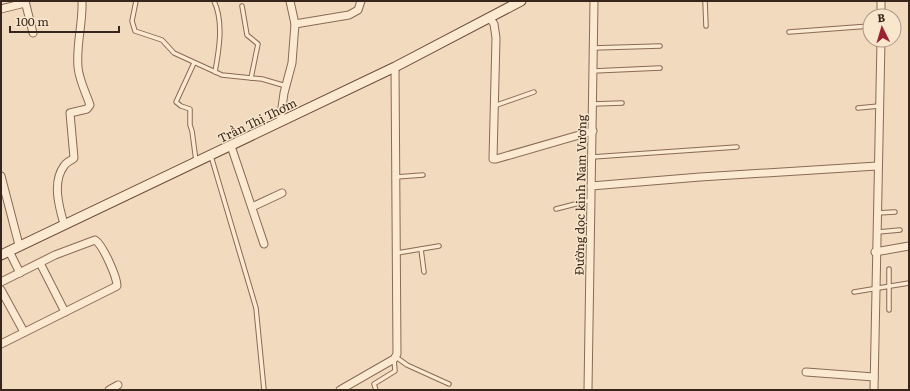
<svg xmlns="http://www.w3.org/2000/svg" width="910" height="391" font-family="Literata,serif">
<rect width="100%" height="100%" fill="#f1dabd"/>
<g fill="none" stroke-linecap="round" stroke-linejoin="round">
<g stroke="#8a6a55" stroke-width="5.5">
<g id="lane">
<polyline points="136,1 132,21 135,31 162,40 174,53 222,75 262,79 286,86"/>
<path d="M 214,1 C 224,22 219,50 215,72"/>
<polyline points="705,1 706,26"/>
<polyline points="242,6 247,35 258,44 251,78"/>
<polyline points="789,32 870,26"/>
<polyline points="593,48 660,46"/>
<polyline points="194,63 176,102 181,106 190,109 190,125 192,131 196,161"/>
<polyline points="593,71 660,68"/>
<polyline points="593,104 622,103"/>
<polyline points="494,106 534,92"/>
<polyline points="858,108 879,106"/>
<polyline points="211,156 256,308 264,390"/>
<polyline points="592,157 737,147"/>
<polyline points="396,177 423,175"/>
<polyline points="556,209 591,200"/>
<polyline points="877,213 895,212"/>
<polyline points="878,232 900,230"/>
<polyline points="421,249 424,272"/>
<polyline points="397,253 439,246"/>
<polyline points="889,269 889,310"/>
<polyline points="854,292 909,283"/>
<polyline points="396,357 407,365 449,384"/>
<polyline points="376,390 374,384 395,371 394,359"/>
</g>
</g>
<g stroke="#8a6a55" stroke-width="9">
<g id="street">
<polyline points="25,1 33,33"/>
<polyline points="1,9 25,3"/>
<polyline points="881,16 881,1"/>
<polyline points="489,17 494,24 496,38 493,159 496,159 593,131"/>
<polyline points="295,24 349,15 358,10 361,1"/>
<polyline points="280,122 284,93 292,63 295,24 290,1"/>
<polyline points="231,146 264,244"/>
<polyline points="1,176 19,245"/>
<polyline points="591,186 700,177 877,166"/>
<polyline points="252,207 282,193"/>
<path d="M 64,224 C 59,207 52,182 64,166 C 66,162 71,161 74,158 L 70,113 L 87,109 L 90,105 C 86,93 79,80 78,67 C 76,44 83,23 82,1"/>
<polyline points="9,251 20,273"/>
<polyline points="875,252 909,246"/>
<polyline points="40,263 65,312"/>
<path d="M 1,282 L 55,255 L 95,240 C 103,245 117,277 117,286 L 1,344"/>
<polyline points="1,290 24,332"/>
<polyline points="806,372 874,377"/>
<polyline points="109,390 118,385"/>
<polyline points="340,390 394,359 397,354 395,67"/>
<polyline points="588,390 594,1"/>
<polyline points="874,390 881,40"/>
</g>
</g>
<g stroke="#6c4b38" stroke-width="11">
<polyline id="secondary" points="1,255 395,67 521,1"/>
</g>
<use href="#lane" stroke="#fbe9d1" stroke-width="3.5"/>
<use href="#street" stroke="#fbe9d1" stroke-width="7"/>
<use href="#secondary" stroke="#fbe9d1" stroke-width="9"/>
</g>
<g text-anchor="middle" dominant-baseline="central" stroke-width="3" stroke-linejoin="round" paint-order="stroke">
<g font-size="12" fill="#38251b" stroke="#f8e6cd">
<text transform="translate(257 120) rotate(-26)">Trần Thị Thơm</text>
<text transform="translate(580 195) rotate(-89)">Đường dọc kinh Nam Vương</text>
</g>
</g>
<rect width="910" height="391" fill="none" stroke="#38251b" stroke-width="4"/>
<g transform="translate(882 28) rotate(355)"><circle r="19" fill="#f8e6cd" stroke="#ab9986"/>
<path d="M0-3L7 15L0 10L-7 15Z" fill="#9e2033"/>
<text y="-6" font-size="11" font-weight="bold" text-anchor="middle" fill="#38251b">B</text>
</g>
<path d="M10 26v6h109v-6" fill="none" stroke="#38251b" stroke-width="2"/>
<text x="16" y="26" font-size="12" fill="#38251b" stroke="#f8e6cd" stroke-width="3" paint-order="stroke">100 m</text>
</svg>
